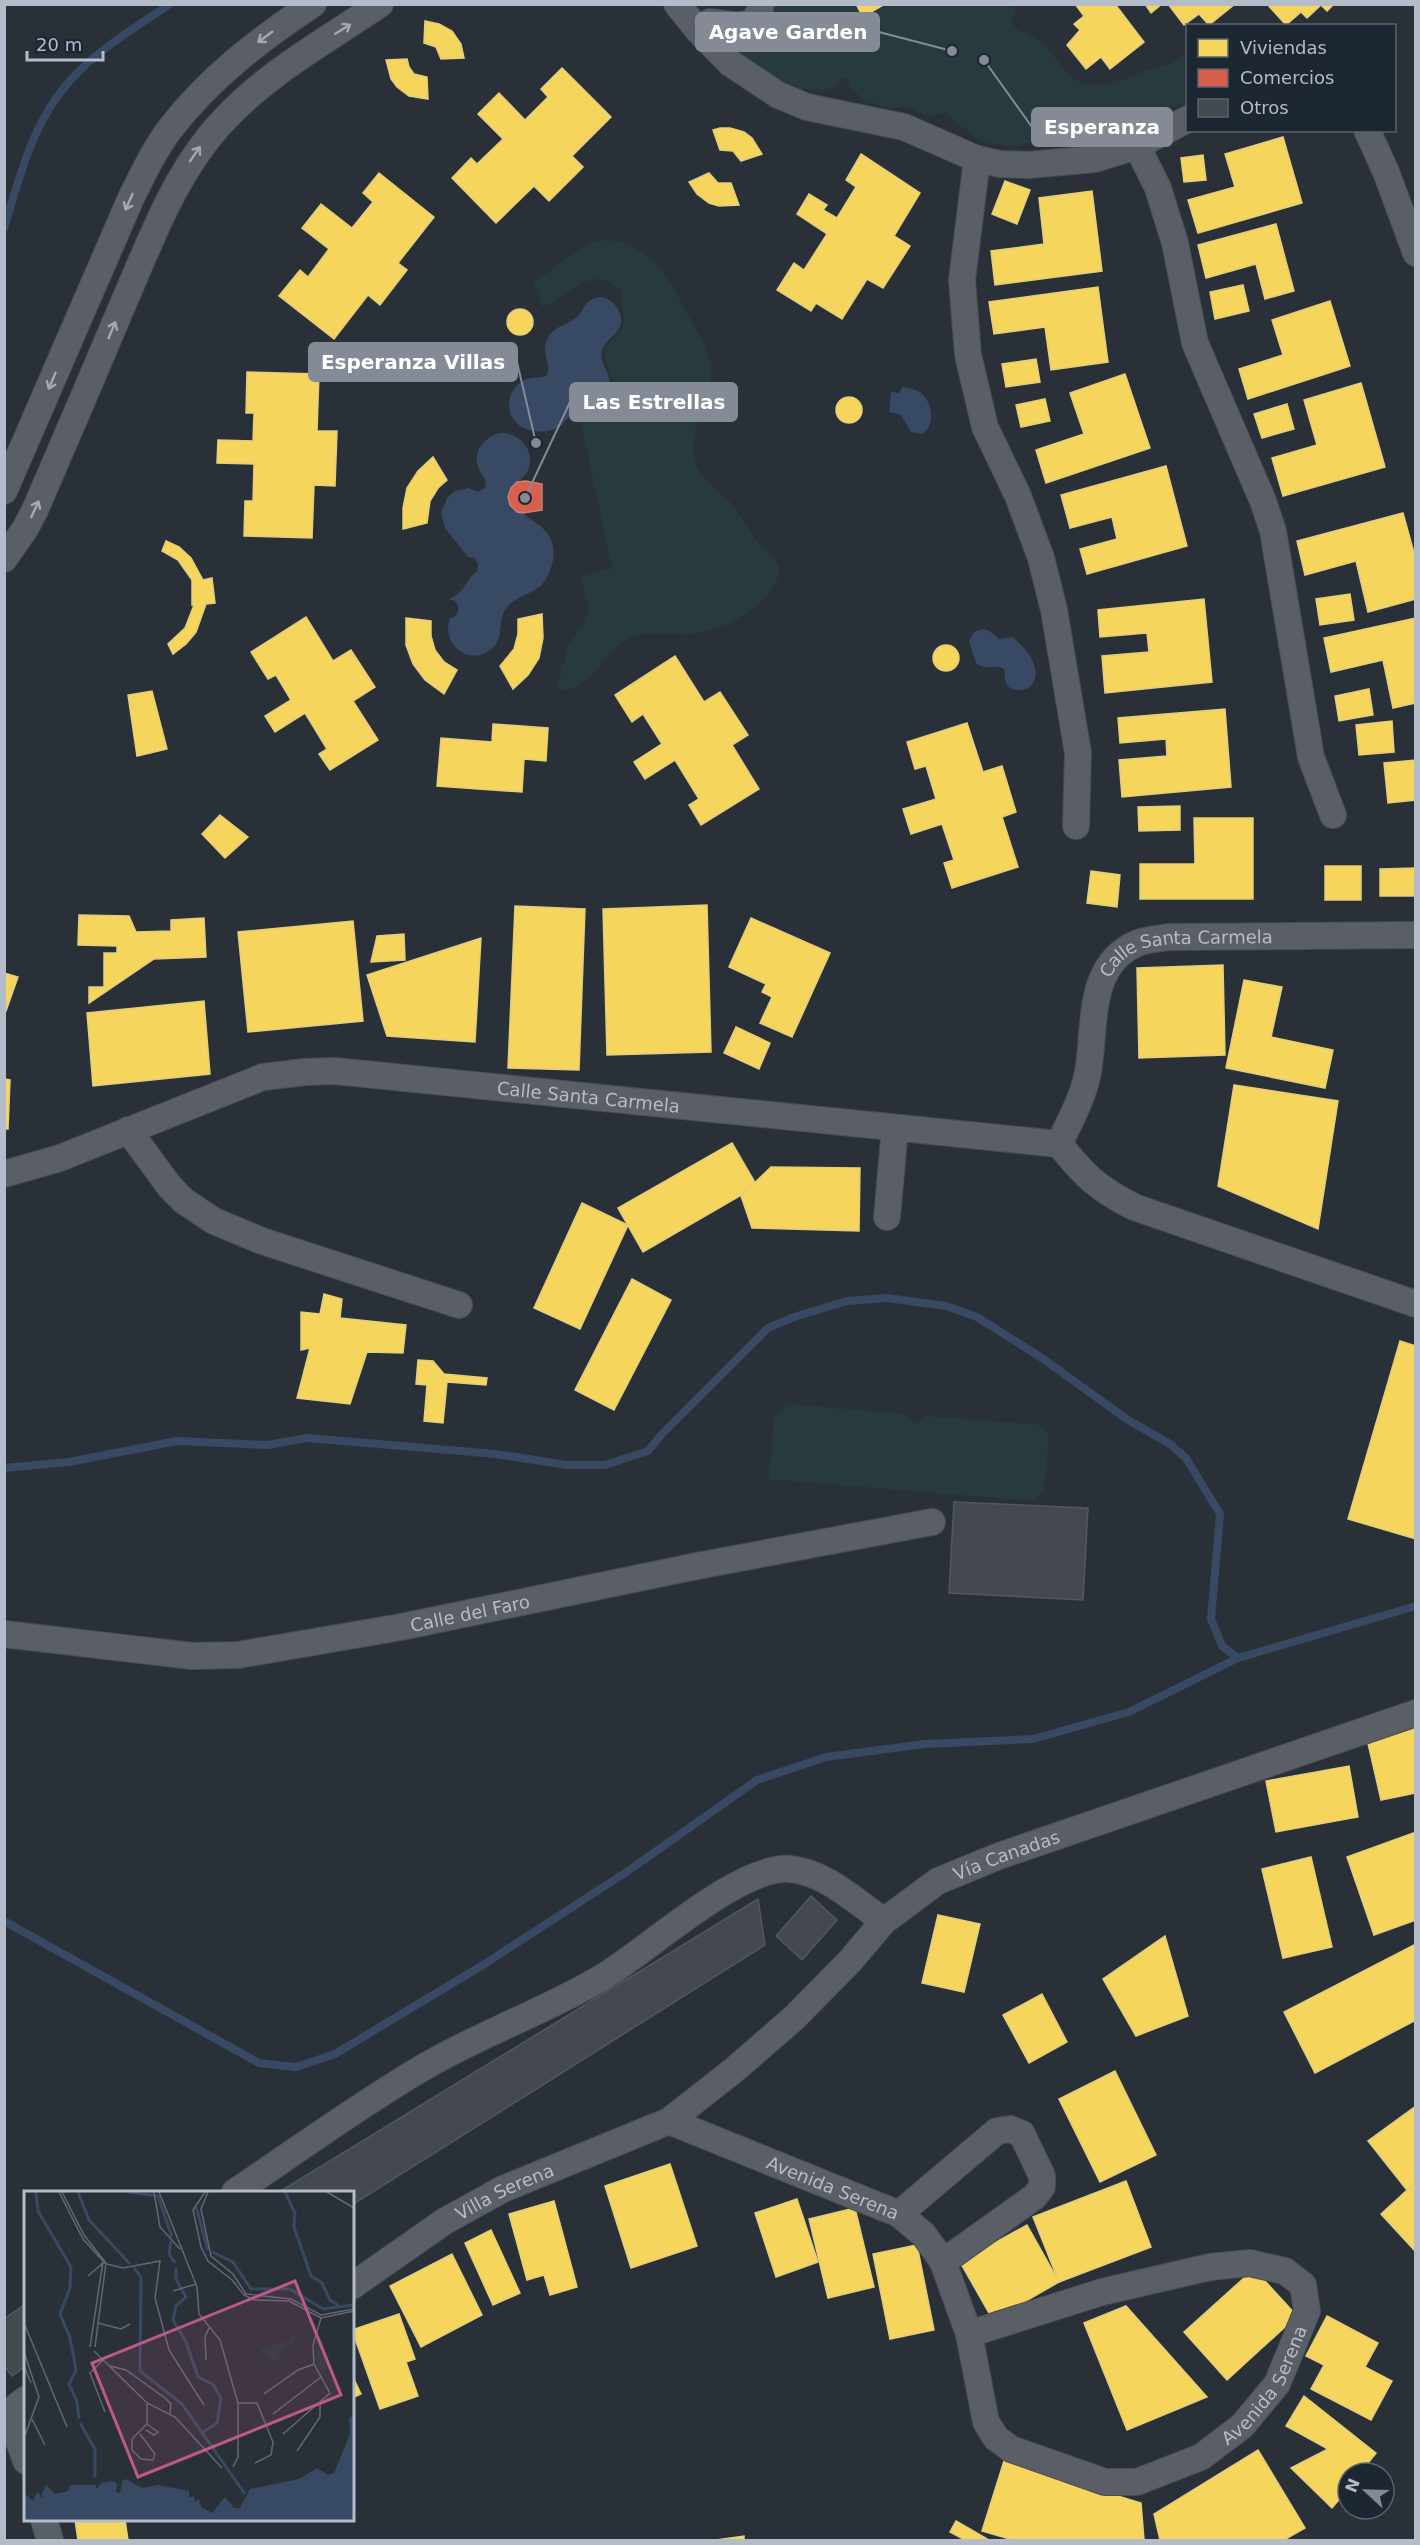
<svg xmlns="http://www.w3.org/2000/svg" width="1420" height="2545" font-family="'DejaVu Sans',sans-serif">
<rect width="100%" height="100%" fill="#2a3038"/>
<g fill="#273a3e">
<path d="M 768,5 L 856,5 L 863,17 L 885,5 L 1015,5 L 1012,22 L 1016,29 L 1040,40 L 1073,79 L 1086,85 L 1113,84 L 1149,69 L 1167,66 L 1180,57 L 1187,55 L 1187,102 C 1155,111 1078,160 1049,129 L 1041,138 L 1020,146 L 990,144 L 978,140 L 967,129 L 960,127 L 946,112 L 933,116 L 921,113 L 911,107 L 884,107 L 862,99 L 849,85 L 848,79 L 842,77 L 835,87 L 826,90 L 800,89 L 781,81 L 726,46 L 718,32 Z"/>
<path d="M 606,240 C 655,245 670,282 691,320 C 701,339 713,357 711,379 C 708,409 683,437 697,467 C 703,482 718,489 728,500 C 740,512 747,528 757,541 C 764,550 776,558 780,569 C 774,608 722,631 687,634 C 668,635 647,629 628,639 C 604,651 590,692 561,690 L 557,685 L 566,657 L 567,646 L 586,621 L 588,614 L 589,608 L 581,577 L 612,568 L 581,422 L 596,418 L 620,400 C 616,387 600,356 606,346 C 612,338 621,335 623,324 C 626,311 619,305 622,292 C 590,260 575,296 542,307 L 533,282 C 557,269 578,243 606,240 Z"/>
<polygon points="787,1404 906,1414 915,1424 925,1416 1040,1425 1049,1435 1044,1491 1033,1501 769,1479 774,1418"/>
</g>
<g fill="#384963">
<path d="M 602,297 C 619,302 629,322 614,335 C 585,360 616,367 609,393 C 604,413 586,407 572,415 C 567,418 564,424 559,427 C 548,434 529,433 519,425 C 503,413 507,388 525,380 C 532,376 540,379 547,375 C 551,364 542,354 546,343 C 551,327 562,327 574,319 C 587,311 581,299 602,297 Z"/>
<path d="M 903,387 C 909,388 916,389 921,393 C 933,403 936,426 922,434 L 911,432 L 901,415 L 889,412 L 891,392 L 899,393 Z"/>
<path d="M 501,433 C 520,433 536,451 528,470 C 524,480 513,483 509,492 C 504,520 567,517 551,568 C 542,598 517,591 505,610 C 497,623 505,641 489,651 C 466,666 441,642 450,618 L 456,616 L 459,608 L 455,601 L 449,599 C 466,592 465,580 477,571 L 478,564 L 475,558 L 468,557 L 445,528 L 441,513 L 447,498 L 455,491 L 469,488 L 477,492 L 485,488 L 486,482 C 484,477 481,474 479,469 C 471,452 485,436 501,433 Z"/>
<path d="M 983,629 L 988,630 L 999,639 L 1012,637 C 1027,648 1045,670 1030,687 C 1022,692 1006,692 1005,679 C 1004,675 1005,672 1004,669 C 995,663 986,672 976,663 L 969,641 L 974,632 Z"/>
</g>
<g fill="#f6d55c" stroke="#e2ce7d" stroke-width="1.5">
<polygon points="856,4 885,4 863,17"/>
<polygon points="1075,4 1115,4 1144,42 1110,69 1101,57 1086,69 1067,45 1080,30 1074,24 1084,16"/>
<polygon points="1145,4 1162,4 1151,13"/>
<polygon points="1168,4 1235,4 1209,25 1199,14 1184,25"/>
<polygon points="1267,4 1334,4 1327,11 1321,5 1307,18 1301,12 1286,25"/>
<polygon points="425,21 439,24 452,31 461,44 464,58 441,59 436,47 424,43"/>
<polygon points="407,59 409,67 414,74 427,77 428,99 409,96 397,87 391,79 386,60"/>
<polygon points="562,68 611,117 572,156 583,167 549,201 534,186 496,223 452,178 471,158 477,164 503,139 478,114 499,93 525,120 548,97 541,89"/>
<polygon points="720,128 730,128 744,132 752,138 762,154 741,161 733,151 720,150 713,130"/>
<polygon points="1283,137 1302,203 1198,233 1188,200 1235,187 1225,154"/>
<polygon points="861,154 920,193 894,236 910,246 883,288 867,279 842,319 816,303 811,311 777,290 794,263 804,270 827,234 797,214 809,194 827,205 823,210 837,218 856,187 846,180"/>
<polygon points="1203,155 1206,180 1184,182 1181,158"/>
<polygon points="379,173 434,217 398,263 407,270 380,305 368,295 334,339 279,296 300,270 308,277 329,249 302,228 321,204 352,228 373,202 363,193"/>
<polygon points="709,173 718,183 731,183 739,205 719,206 709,203 697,194 689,182"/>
<polygon points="1005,181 1030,190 1017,224 992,214"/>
<polygon points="1092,191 1102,271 995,285 991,251 1044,244 1039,198"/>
<polygon points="1276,224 1294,291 1265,299 1256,264 1206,278 1198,245"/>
<polygon points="1243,285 1249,311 1215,319 1210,292"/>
<polygon points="1098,287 1108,362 1051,370 1045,327 994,334 989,302"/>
<polygon points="1330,301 1350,366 1248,399 1239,369 1283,355 1272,320"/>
<circle cx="520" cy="322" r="13"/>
<polygon points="1036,359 1040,382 1006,387 1002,364"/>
<polygon points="247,372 319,374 317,431 337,431 335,486 314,485 312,538 244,536 245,501 253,501 254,464 217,463 218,440 253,441 254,413 246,413"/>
<polygon points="1125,374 1150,448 1046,483 1036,450 1084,434 1070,393"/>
<polygon points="1361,383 1385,467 1283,496 1272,458 1317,445 1304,400"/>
<circle cx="849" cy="410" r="13"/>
<polygon points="1045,399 1050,421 1021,427 1016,405"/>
<polygon points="1287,404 1294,429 1262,438 1254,414"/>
<polygon points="433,457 447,480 438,488 430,501 427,523 403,529 403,508 407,488 418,471"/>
<polygon points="1166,466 1187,546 1087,574 1080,549 1117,539 1112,517 1070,528 1061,495"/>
<polygon points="1403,513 1416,560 1416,599 1368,612 1356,561 1305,575 1297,541"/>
<polygon points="166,541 179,547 191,558 203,580 212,578 215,603 206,604 196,632 186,644 173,654 168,644 185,628 194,605 192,605 192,580 178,560 162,551"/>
<polygon points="1350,594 1354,620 1320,625 1316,599"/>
<polygon points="1204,599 1212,682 1105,693 1102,656 1149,652 1147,633 1100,637 1098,610"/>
<polygon points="542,614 543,638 539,658 528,675 513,689 500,666 514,649 518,634 518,619"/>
<polygon points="306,617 333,661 351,650 375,687 353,701 378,740 330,770 319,754 327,749 305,713 275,732 265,716 291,700 276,675 268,679 251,652"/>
<polygon points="406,618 431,621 431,636 435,650 444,662 457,670 444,694 425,680 413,664 406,645"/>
<polygon points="1416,618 1416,703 1393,708 1383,660 1331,672 1324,638"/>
<circle cx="946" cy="658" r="13"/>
<polygon points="675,656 704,702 720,692 748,735 732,745 759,789 701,825 689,805 699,799 675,760 645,779 634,762 662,744 643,714 632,722 615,695"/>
<polygon points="1369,689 1373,715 1339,721 1335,696"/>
<polygon points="152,691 167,749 137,756 128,695"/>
<polygon points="1225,709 1231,787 1122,797 1119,760 1167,756 1166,739 1120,743 1118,718"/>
<polygon points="1392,721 1394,752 1359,755 1356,725"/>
<polygon points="967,723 983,772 1002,766 1016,812 1002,817 1018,867 952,888 944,863 954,860 942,824 911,834 903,809 936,799 926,766 915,769 907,742"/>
<polygon points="493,724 548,728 546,761 524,759 522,792 437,786 441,738 492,742"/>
<polygon points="1416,760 1416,800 1388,803 1384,763"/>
<polygon points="1180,806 1180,830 1139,831 1138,807"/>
<polygon points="220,815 248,837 225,858 202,834"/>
<polygon points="1194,818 1253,818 1253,899 1140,899 1140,864 1195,864"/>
<rect x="1325" y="866" width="36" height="34"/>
<polygon points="1416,868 1416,896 1380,896 1380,869"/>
<polygon points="1091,871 1120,875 1117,907 1087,903"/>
<polygon points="707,905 711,1052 607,1055 603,909"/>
<polygon points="515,906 585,909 579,1070 508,1068"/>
<polygon points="79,915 129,916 136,932 171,931 171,920 204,918 206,957 154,959 89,1003 89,987 104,987 104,953 117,953 117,946 78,945"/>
<polygon points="751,918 830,953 792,1037 760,1023 772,997 762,992 766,984 729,967"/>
<polygon points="353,921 363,1021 248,1032 238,932"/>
<polygon points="404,934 405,960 371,962 377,936"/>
<polygon points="481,938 475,1042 387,1036 367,975"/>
<polygon points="1223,965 1225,1055 1139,1058 1137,968"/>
<polygon points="4,973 18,977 6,1011 4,1011"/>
<polygon points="1244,980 1282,987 1271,1037 1333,1050 1325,1088 1226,1068"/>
<polygon points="204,1001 210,1074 93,1086 87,1013"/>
<polygon points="736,1027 770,1043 759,1069 724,1053"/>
<polygon points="4,1079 10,1080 8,1129 4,1129"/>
<polygon points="1234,1085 1338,1101 1318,1229 1218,1186"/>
<polygon points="732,1143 757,1186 643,1252 618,1208"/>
<polygon points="771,1167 860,1168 859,1231 752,1228 741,1196"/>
<polygon points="582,1203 628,1225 580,1329 534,1308"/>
<polygon points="632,1279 671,1300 614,1410 575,1390"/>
<polygon points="324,1294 342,1299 340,1318 406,1325 403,1353 367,1352 350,1404 297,1398 310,1348 301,1350 301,1312 320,1314"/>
<polygon points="1400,1341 1416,1346 1416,1539 1348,1519"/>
<polygon points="418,1360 433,1361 444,1374 487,1378 486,1385 447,1382 443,1423 424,1421 427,1385 416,1384"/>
<polygon points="1416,1728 1416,1793 1381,1800 1367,1739"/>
<polygon points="1349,1766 1358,1817 1276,1832 1266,1781"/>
<polygon points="1416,1832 1416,1920 1374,1935 1347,1857"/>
<polygon points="1311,1857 1332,1947 1283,1958 1262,1869"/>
<polygon points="938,1915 980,1924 964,1992 922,1983"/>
<polygon points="1165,1936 1188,2016 1136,2036 1103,1979"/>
<polygon points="1416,1944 1416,2020 1315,2073 1284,2012"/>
<polygon points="1042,1994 1067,2042 1029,2063 1003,2015"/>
<polygon points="1115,2071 1156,2155 1100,2182 1059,2099"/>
<polygon points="1416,2106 1416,2187 1407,2190 1368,2141"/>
<polygon points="670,2164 697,2246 631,2268 605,2186"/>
<polygon points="1126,2181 1151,2247 1059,2282 1033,2217"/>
<polygon points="1416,2182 1416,2252 1381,2214"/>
<polygon points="797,2199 818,2262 776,2277 755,2213"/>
<polygon points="554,2201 577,2287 550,2295 544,2275 527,2280 509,2214"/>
<polygon points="855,2208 874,2287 828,2298 809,2219"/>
<polygon points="1027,2225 1059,2282 993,2320 960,2262"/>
<polygon points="491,2230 520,2293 493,2305 465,2243"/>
<polygon points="917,2245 934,2330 890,2339 873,2254"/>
<polygon points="452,2254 482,2315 421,2347 390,2286"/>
<polygon points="1254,2269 1297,2316 1227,2380 1184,2332"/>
<polygon points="1126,2306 1207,2397 1127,2430 1084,2323"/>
<polygon points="399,2314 415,2359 406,2362 418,2396 380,2409 352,2330"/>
<polygon points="1327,2316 1378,2343 1365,2367 1392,2381 1371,2420 1311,2389 1324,2365 1306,2356"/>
<polygon points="352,2375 361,2394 352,2398"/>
<polygon points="1304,2396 1376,2453 1360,2473 1348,2473 1348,2489 1332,2508 1291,2468 1328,2449 1286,2426"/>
<polygon points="1258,2450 1305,2528 1284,2540 1160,2540 1154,2514"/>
<polygon points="1004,2461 1141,2503 1144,2540 1013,2540 982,2531"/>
<polygon points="75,2520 125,2520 128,2540 78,2540"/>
<polygon points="956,2521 989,2540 965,2540 950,2532"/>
<polygon points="744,2536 744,2540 716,2540"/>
</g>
<polygon fill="#d6604d" stroke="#cc7c72" stroke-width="1.5" points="526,481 542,484 542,510 523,513 517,512 510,505 508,497 511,488 517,482"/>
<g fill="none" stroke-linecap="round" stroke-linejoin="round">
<g stroke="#384963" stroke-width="8">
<path d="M 4,228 C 18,183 29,136 57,97 C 85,57 130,31 170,4"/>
<polyline points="4,1468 69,1462 177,1441 268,1445 307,1438 496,1454 567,1465 605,1465 648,1451 662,1434 768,1328 794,1317 847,1301 887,1298 946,1306 977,1317 1042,1358 1128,1420 1170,1444 1186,1458 1220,1514 1211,1619 1222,1646 1238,1658"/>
<polyline points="4,1921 259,2063 296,2067 335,2054 483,1965 628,1871 757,1780 826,1757 925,1744 1033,1739 1129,1712 1238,1658 1416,1606"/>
</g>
</g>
<g fill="#444950" stroke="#52575f" stroke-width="1.5">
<polygon points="954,1502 1088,1508 1083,1600 949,1593"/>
<polygon points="811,1896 837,1920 802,1960 776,1936"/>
<polygon points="758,1899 765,1945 352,2205 352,2192 279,2192"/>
<polygon points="26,2304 26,2366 12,2376 4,2366 4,2319"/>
</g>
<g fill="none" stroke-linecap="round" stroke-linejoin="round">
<g stroke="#484c53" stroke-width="28">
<g id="minor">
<polyline points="677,4 698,30 730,63 778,95 807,107 904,127 977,159 1000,164 1029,165 1095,159 1137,146 1188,119"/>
<path d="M 698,30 L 710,22 C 730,23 757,35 761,4"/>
<polyline points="1367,130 1386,172 1416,253"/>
<polyline points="1137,146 1158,188 1175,243 1195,343 1263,501 1273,531 1311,757 1333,815"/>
<polyline points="977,159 962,280 968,355 985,427 1018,496 1041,558 1054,610 1078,753 1076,826"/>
<path d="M 4,491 L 131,198 C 143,174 154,150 170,129 C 209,78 260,39 313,4"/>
<path d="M 4,559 L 25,529 L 35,510 C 65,441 94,373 123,304 C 151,240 175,172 223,121 C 268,72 326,41 380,4"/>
<polyline points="128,1130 170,1187 184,1201 214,1221 262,1241 459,1305"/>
<path id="s1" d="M 1059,1144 C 1070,1121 1083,1098 1088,1072 C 1096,1027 1086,964 1138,943 C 1147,939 1159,939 1169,937 L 1416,935"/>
<path id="s2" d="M 4,1174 L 60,1158 L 263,1077 L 305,1072 L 335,1071 L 1059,1144 C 1084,1175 1098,1189 1134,1207 L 1416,1304"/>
<polyline points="887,1217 895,1128"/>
<path id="s3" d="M 4,1634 L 192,1656 L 238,1655 L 401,1627 L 697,1566 L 932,1522"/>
<path id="s4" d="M 669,2121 L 899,2214 L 924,2235 L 943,2262 L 969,2334 L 986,2422 L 996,2438 L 1011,2449 L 1105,2482 L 1137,2482 L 1201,2457 L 1242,2426 L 1277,2384 L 1307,2311 L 1303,2285 L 1285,2271 L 1250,2263 L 1210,2267 L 1102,2292 L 969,2334"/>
<path d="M 235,2192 C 298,2150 359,2105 424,2067 C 482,2033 546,2011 603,1977 C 648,1950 739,1865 790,1869 C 825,1872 856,1902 884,1921"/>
<polyline points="899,2214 997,2131 1010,2129 1022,2134 1042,2176 1042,2187 1034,2197 943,2262"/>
<path id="s5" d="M 352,2286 L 445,2221 L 503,2189 L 669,2121 L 734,2070 L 795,2017 L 850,1961 L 884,1921 L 938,1881 L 999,1856 L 1416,1713"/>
<polyline points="9,2413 26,2461"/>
<polyline points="4,2416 26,2399"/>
<polyline points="44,2520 50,2540"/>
</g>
</g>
<use href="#minor" stroke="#5a5e66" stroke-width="26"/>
</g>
<defs><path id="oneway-shaft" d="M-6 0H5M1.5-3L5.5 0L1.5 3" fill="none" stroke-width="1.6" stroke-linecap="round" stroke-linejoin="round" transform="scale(1.5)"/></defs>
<g stroke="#a2a9b5">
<use href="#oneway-shaft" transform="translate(343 29) rotate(-32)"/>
<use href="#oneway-shaft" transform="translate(265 37) rotate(144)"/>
<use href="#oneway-shaft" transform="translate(195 154) rotate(-55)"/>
<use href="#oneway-shaft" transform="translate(129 202) rotate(114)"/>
<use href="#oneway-shaft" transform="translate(112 330) rotate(-67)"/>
<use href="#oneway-shaft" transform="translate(52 381) rotate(113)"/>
<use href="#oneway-shaft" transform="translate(35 509) rotate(-65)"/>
</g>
<g text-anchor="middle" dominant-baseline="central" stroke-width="6" stroke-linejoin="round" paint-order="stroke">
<g font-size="18" fill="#b4bcc9" stroke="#1d2633">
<text stroke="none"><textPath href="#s1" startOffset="268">Calle Santa Carmela</textPath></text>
<text stroke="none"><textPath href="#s2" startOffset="604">Calle Santa Carmela</textPath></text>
<text stroke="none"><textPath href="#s3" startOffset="471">Calle del Faro</textPath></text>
<text stroke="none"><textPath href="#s5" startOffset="794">Vía Canadas</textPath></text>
<text stroke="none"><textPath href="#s4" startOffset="177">Avenida Serena</textPath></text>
<text stroke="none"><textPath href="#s5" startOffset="180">Villa Serena</textPath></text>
<text stroke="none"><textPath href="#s4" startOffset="816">Avenida Serena</textPath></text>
</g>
</g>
<g transform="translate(24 2191)">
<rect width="330" height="330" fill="#2a3038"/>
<path d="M 266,142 L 272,146 L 271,152 L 257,161 L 251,171 L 235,158 L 267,150 ZM 292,148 L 300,151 L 298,160 L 306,162 L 300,180 L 309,193 L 293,176 Z" fill="#273a3e"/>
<path d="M 330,222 L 330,329 L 0,329 L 0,302 L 9,310 L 14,300 L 17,307 L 20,307 L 17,304 L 22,294 L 31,303 L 44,300 L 46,294 L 71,294 L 73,298 L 77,292 L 87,290 L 93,292 L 92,301 L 96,302 L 98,290 L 102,288 L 118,297 L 134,294 L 165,300 L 165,307 L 170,305 L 171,311 L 175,308 L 177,316 L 188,322 L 201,306 L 210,317 L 216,317 L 226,298 L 275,288 L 293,277 L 304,284 L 310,282 L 326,243 L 325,228 Z" fill="#384963"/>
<path fill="none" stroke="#384963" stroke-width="3" d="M 12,1 L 14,20 L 47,76 L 46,97 L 36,123 L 46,147 L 52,179 L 45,193 L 53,211 L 55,228M 54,1 L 65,29 L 106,73M 105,1 L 134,5 L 148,46M 261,1 L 271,22 L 270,36 L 287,85 L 298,92 L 306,109 L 315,115M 172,16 L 184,59M 147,50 L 145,63 L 151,72M 188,61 L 209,71 L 227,98 L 266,98 L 299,118 L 330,114M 110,77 L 117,86 L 116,180 L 158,213 L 221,303M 152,77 L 152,88 L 162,106 L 152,115 L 149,129 L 162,151 L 174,186 L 190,194 L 197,208 L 193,232 L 179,241M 56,232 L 71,258 L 71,286"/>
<path fill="none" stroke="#616872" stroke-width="1.5" d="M 35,1 L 59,48 L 79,70 L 66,156M 38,1 L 60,44 L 82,72 L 71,156M 130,1 L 136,36 L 156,58M 135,1 L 173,96 L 175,123 L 196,149 L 214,212 L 214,266 L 209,276M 181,1 L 169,19 L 177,56 L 184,70 L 208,89 L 220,104 L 230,109 L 265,110 L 297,127 L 330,120M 184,1 L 177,18 L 187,65 L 209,83 L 222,103 L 267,108 L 297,124 L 330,118M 303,1 L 330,17M 64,85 L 79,72 L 99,77 L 136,70 L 131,107 L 145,159 L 180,214M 149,100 L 172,93M 0,132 L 43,236M 74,132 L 97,138 L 106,133M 70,160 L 123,212 L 151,226 L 198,277M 0,161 L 15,206 L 1,244M 79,169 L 66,182 L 81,221M 182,169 L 181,146 L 185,137M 0,175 L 7,192M 86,175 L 102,179 L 141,207 L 147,213 L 146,223M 240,203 L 274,179 L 290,173M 214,212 L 233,212 L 249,251 L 247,264 L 231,272M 249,223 L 297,186M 8,228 L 21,254M 122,239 L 130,244 L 134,241 L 123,233M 116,243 L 131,263 L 129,269 L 117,268 L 108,259 L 108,248 L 123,233 L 123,213M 259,243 L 306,202 L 290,173 L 289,154 L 297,127M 273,260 L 296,226 L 296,212"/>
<path fill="#bc5a87" fill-opacity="0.15" stroke="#bc5a87" stroke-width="3" d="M 271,90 L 317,204 L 114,286 L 68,172 Z"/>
<rect width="330" height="330" fill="none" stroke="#b4bcc9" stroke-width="3"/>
</g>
<path fill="none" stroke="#848b96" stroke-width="2" d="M952 51L879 32M984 60L1032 127M536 443L517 362M525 498L570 402"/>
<g fill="#848b96" stroke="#1d2633" stroke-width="2">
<circle cx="952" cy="51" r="6"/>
<circle cx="984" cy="60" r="6"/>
<circle cx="536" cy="443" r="6"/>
<circle cx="525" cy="498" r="6"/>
</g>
<g fill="#848b96" stroke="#848b96" stroke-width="2">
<rect x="696" y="13" width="183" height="38" rx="6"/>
<rect x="1032" y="108" width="140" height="38" rx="6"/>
<rect x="309" y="343" width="208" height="38" rx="6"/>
<rect x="570" y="383" width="167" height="38" rx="6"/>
</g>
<g font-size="20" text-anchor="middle" font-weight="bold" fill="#fff">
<text x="788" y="39">Agave Garden</text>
<text x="1102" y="134">Esperanza</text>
<text x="413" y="369">Esperanza Villas</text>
<text x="654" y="409">Las Estrellas</text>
</g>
<rect width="1420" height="2545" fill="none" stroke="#b4bcc9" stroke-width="12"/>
<rect x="1186" y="24" width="210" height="108" fill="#1d2633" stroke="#59626f" stroke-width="1.5"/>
<rect x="1198" y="39" width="30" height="18" fill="#f6d55c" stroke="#59626f" stroke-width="1.5"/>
<text x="1240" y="54" font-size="18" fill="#b4bcc9">Viviendas</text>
<rect x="1198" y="69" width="30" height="18" fill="#d6604d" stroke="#59626f" stroke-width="1.5"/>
<text x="1240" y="84" font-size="18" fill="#b4bcc9">Comercios</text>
<rect x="1198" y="99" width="30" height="18" fill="#444950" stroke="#59626f" stroke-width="1.5"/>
<text x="1240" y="114" font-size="18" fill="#b4bcc9">Otros</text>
<g transform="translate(1366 2491) rotate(292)"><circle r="28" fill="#1d2633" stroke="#59626f" stroke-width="1.5"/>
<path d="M0-4.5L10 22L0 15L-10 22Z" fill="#848b96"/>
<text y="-9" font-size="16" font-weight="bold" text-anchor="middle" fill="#b4bcc9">N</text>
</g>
<path d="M27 51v9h76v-9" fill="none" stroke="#b4bcc9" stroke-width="3"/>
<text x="36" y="51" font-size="18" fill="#b4bcc9" stroke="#1d2633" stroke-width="4.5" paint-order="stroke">20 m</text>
</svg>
